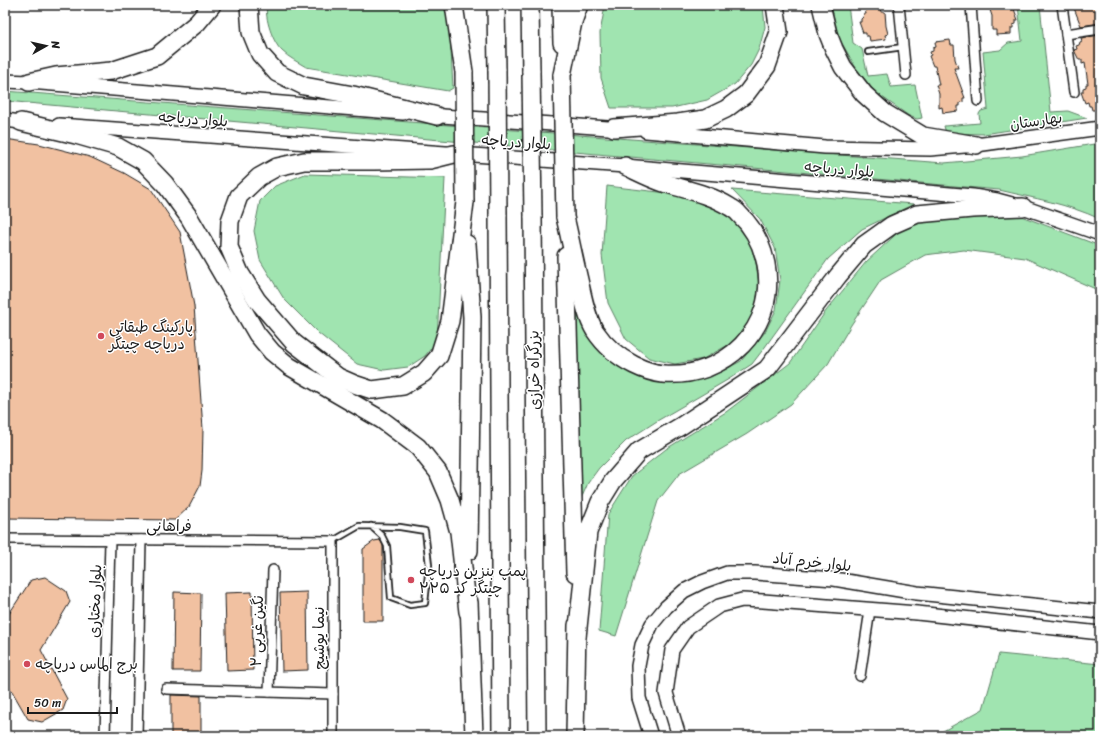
<svg xmlns="http://www.w3.org/2000/svg" width="1105" height="741" font-family="Sriracha,'Playpen Sans Arabic',sans-serif">
<rect width="100%" height="100%" fill="#fff"/>
<filter id="ink" filterUnits="userSpaceOnUse"><feTurbulence type="fractalNoise" baseFrequency=".025" numOctaves="2"/><feDisplacementMap in="SourceGraphic" scale="8" xChannelSelector="R" yChannelSelector="G"/><feConvolveMatrix kernelMatrix="1 2 1 2 8 2 1 2 1" color-interpolation-filters="sRGB"/></filter>
<g filter="url(#ink)">
<g fill="#a0e4b0" stroke="#5e8066">
<path d="M 267,5 L 446,5 L 450,32 L 453,88 L 448,91 L 306,67 C 298,62 289,58 282,51 C 273,43 264,17 267,5 Z"/>
<polygon points="605,5 763,5 765,27 759,49 751,65 735,84 707,100 672,108 611,108 601,78 600,33"/>
<polygon points="831,5 848,5 853,43 862,49 868,76 887,74 891,87 915,85 922,118 917,119 909,116 875,92 856,68 839,38"/>
<polygon points="1018,5 1040,5 1051,112 1068,111 1087,118 984,134 946,133 944,126 980,123 979,114 981,111 988,109 983,52 1000,50 1008,43 1022,41"/>
<path d="M 5,91 L 944,163 L 1022,156 L 1100,143 L 1100,219 C 1068,204 1033,198 999,190 L 5,101 Z"/>
<polygon points="305,174 445,178 437,341 425,356 408,367 384,370 357,364 318,333 284,299 260,260 254,231 260,201 275,186"/>
<polygon points="607,186 676,194 709,203 739,225 750,242 756,263 759,284 756,304 748,324 730,344 703,359 675,364 649,358 626,339 608,303 602,255"/>
<polygon points="732,190 914,204 862,229 828,259 765,347 752,364 729,379 657,421 626,441 599,468 588,483 575,513 572,273 594,340 691,380 711,377 741,361 765,332 776,310 780,280 775,248 760,219"/>
<polygon points="957,213 1021,216 1100,246 1100,291 1025,258 964,250 925,255 881,280 851,325 828,364 791,404 747,434 679,474 658,501 616,636 599,631 608,514 632,476 666,449 726,412 790,363 826,311 866,262 907,224"/>
<polygon points="999,654 1100,664 1100,736 934,736 983,709"/>
</g>
<g fill="#f1c1a1" stroke="#1c1c1c">
<polygon points="992,5 1009,5 1009,6 1011,6 1012,10 1014,9 1018,20 1016,20 1016,24 1013,25 1013,28 1011,28 1011,34 996,35 996,30 992,30 992,16 989,7 993,7"/>
<polygon points="1075,5 1100,5 1100,23 1081,26 1074,8 1076,8"/>
<polygon points="880,7 881,12 885,12 886,26 888,34 885,35 886,39 870,41 869,36 866,36 866,33 863,33 859,22 861,22 861,19 863,17 864,14 866,14 865,9"/>
<polygon points="1100,35 1100,110 1092,110 1091,106 1089,106 1088,102 1085,103 1081,92 1083,92 1083,88 1086,87 1086,84 1088,84 1085,63 1082,64 1082,60 1079,60 1074,50 1077,49 1076,46 1079,45 1080,42 1082,41 1081,38"/>
<polygon points="950,40 951,45 954,45 955,59 958,68 954,68 965,98 963,98 963,102 960,103 960,106 958,106 958,111 943,113 942,107 939,108 939,94 936,85 939,85 935,66 933,66 929,56 931,55 930,52 933,51 933,48 936,47 935,42"/>
<polygon points="5,139 39,144 90,157 124,173 151,189 180,232 194,306 203,429 202,471 200,486 189,507 175,520 5,518"/>
<polygon points="380,540 383,545 383,621 363,621 363,549 374,541"/>
<polygon points="45,577 66,591 70,602 41,650 67,699 63,710 42,722 28,719 5,679 5,620 31,580"/>
<polygon points="174,592 201,593 200,671 173,671"/>
<polygon points="252,592 253,670 227,671 225,593"/>
<polygon points="307,592 308,670 282,671 280,593"/>
<polygon points="171,695 201,696 201,736 171,736"/>
</g>
<g fill="none" stroke-linecap="round" stroke-linejoin="round">
<g stroke="#1c1c1c" stroke-width="8">
<g id="lane">
<polyline points="868,52 903,47"/>
<polyline points="333,541 359,526 400,527 425,531 429,565 425,603 410,605 391,598 387,546 382,536 371,526"/>
</g>
</g>
<g stroke="#1c1c1c" stroke-width="12">
<g id="street">
<polyline points="899,5 906,75"/>
<polyline points="971,5 978,101"/>
<polyline points="1062,5 1074,92"/>
<polyline points="1066,34 1100,29"/>
<polyline points="5,539 333,541 333,736"/>
<polyline points="860,676 870,610"/>
<polyline points="166,689 333,694"/>
<polyline points="269,692 273,570"/>
<polyline points="105,736 110,540"/>
<polyline points="137,736 141,540"/>
</g>
</g>
<g stroke="#1c1c1c" stroke-width="16">
<g id="secondary">
<polyline points="5,81 29,82 403,113"/>
<polyline points="428,115 622,129"/>
<polyline points="5,120 29,123"/>
<polyline points="59,125 625,166 973,196 997,200 1023,207 1100,234"/>
<polyline points="646,131 825,147 930,149 976,145 1100,128"/>
<polyline points="651,736 639,698 638,666 642,645 652,624 666,607 684,591 702,582 727,573 755,573 834,579 917,593 1100,612"/>
<polyline points="679,736 666,693 672,650 688,627 719,606 742,600 763,601 917,613 1100,633"/>
</g>
</g>
<g stroke="#1c1c1c" stroke-width="20">
<g id="highway">
<polyline points="249,5 251,32 260,54 277,73 304,86 353,95 437,116"/>
<polyline points="454,5 464,72"/>
<polyline points="496,5 497,70"/>
<polyline points="530,5 531,72"/>
<polyline points="561,5 562,43"/>
<polyline points="821,5 828,34 834,49 843,67 864,94 885,113 923,136 976,145"/>
<polyline points="562,75 573,22 579,5"/>
<polyline points="29,82 56,76 111,71 157,56 197,23 212,5"/>
<polyline points="21,122 76,135 118,147 143,161 165,184 189,217 257,334 272,352 289,366 382,420 418,447 438,472 450,500 459,532 468,612"/>
<polyline points="614,128 678,123 705,119 726,109 746,94 767,66 779,32 775,5"/>
<polyline points="454,154 430,160 374,161 304,161 277,167 259,177 239,196 230,221 229,247 240,273 257,300 294,343 338,377 354,384 372,390 403,386 424,373 439,356 450,321 465,202"/>
<polyline points="498,214 501,736"/>
<polyline points="533,216 537,736"/>
<path d="M 565,217 C 570,238 574,259 579,280 C 583,297 586,316 595,331 C 605,346 618,357 634,365 C 642,369 653,373 663,374 C 725,379 778,328 766,264 C 762,245 753,227 739,214 C 737,211 733,209 730,207 C 709,194 687,190 664,183 C 651,179 638,172 625,166"/>
<polyline points="467,244 472,317 469,551"/>
<polyline points="566,256 575,573"/>
<polyline points="469,602 474,736"/>
<polyline points="577,637 588,532 600,502 613,481 639,451 681,426 767,369 838,276 864,245 892,225 917,214 972,209 1023,207"/>
<polyline points="575,736 577,625"/>
</g>
</g>
<use href="#lane" stroke="#fff" stroke-width="4.5"/>
<use href="#street" stroke="#fff" stroke-width="9"/>
<use href="#secondary" stroke="#fff" stroke-width="13"/>
<use href="#highway" stroke="#fff" stroke-width="17"/>
<g stroke="#1c1c1c" stroke-width="20" stroke-linecap="butt">
<g id="highway-bridge">
<polyline points="497,70 498,214"/>
<polyline points="464,72 465,202"/>
<polyline points="531,72 533,216"/>
<polyline points="562,75 565,217"/>
</g>
</g>
<use href="#highway-bridge" stroke="#fff" stroke-width="17"/>
</g>
</g>
<g fill="#d1495b" stroke="#fff" stroke-width="1.5">
<circle cx="101" cy="336" r="4"/>
<circle cx="411" cy="580" r="4"/>
<circle cx="27" cy="664" r="4"/>
</g>
<g text-anchor="middle" dominant-baseline="central" stroke-width="3" stroke-linejoin="round" paint-order="stroke">
<g font-size="15" fill="#1c1c1c" stroke="#fff">
<text transform="translate(193 119) rotate(4)">بلوار دریاچه</text>
<text transform="translate(1036 121) rotate(-8)">بهارستان</text>
<text transform="translate(516 142) rotate(4)">بلوار دریاچه</text>
<text transform="translate(839 169) rotate(5)">بلوار دریاچه</text>
<text transform="translate(534 370) rotate(-91)">بزرگراه خرازی</text>
<text x="169" y="526">فراهانی</text>
<text transform="translate(812 562) rotate(6)">بلوار خرم آباد</text>
<text transform="translate(95 601) rotate(-88)">بلوار مختاری</text>
<text transform="translate(257 631) rotate(-88)">نگین غربی ۲</text>
<text transform="translate(319 638) rotate(-90)">نیما یوشیج</text>
</g>
<g font-size="15" fill="#1c1c1c" stroke="#fff" text-anchor="start">
<text x="109" y="327">پارکینگ طبقاتی<tspan x="109" dy="17">دریاچه چیتگر</tspan></text>
<text x="419" y="571">پمپ بنزین دریاچه<tspan x="419" dy="17">چیتگر کد ۲۲۵</tspan></text>
<text x="35" y="664">برج الماس دریاچه</text>
</g>
</g>
<rect width="1105" height="741" fill="none" stroke="#fff" stroke-width="20"/>
<rect x="10" y="10" width="1085" height="721" fill="none" stroke="#1c1c1c" stroke-width="1.5" filter="url(#ink)"/>
<g transform="translate(46 46) rotate(82)" stroke="#ffffff" stroke-width="3" paint-order="stroke">
<path d="M0-3L7 15L0 10L-7 15Z" fill="#1c1c1c"/>
<text y="-6" font-size="11" font-weight="bold" text-anchor="middle" fill="#1c1c1c">N</text>
</g>
<path d="M28 707v6h89v-6" fill="none" stroke="#1c1c1c" stroke-width="2"/>
<text x="34" y="707" font-size="12" fill="#1c1c1c" stroke="#ffffff" stroke-width="3" paint-order="stroke">50 m</text>
</svg>
